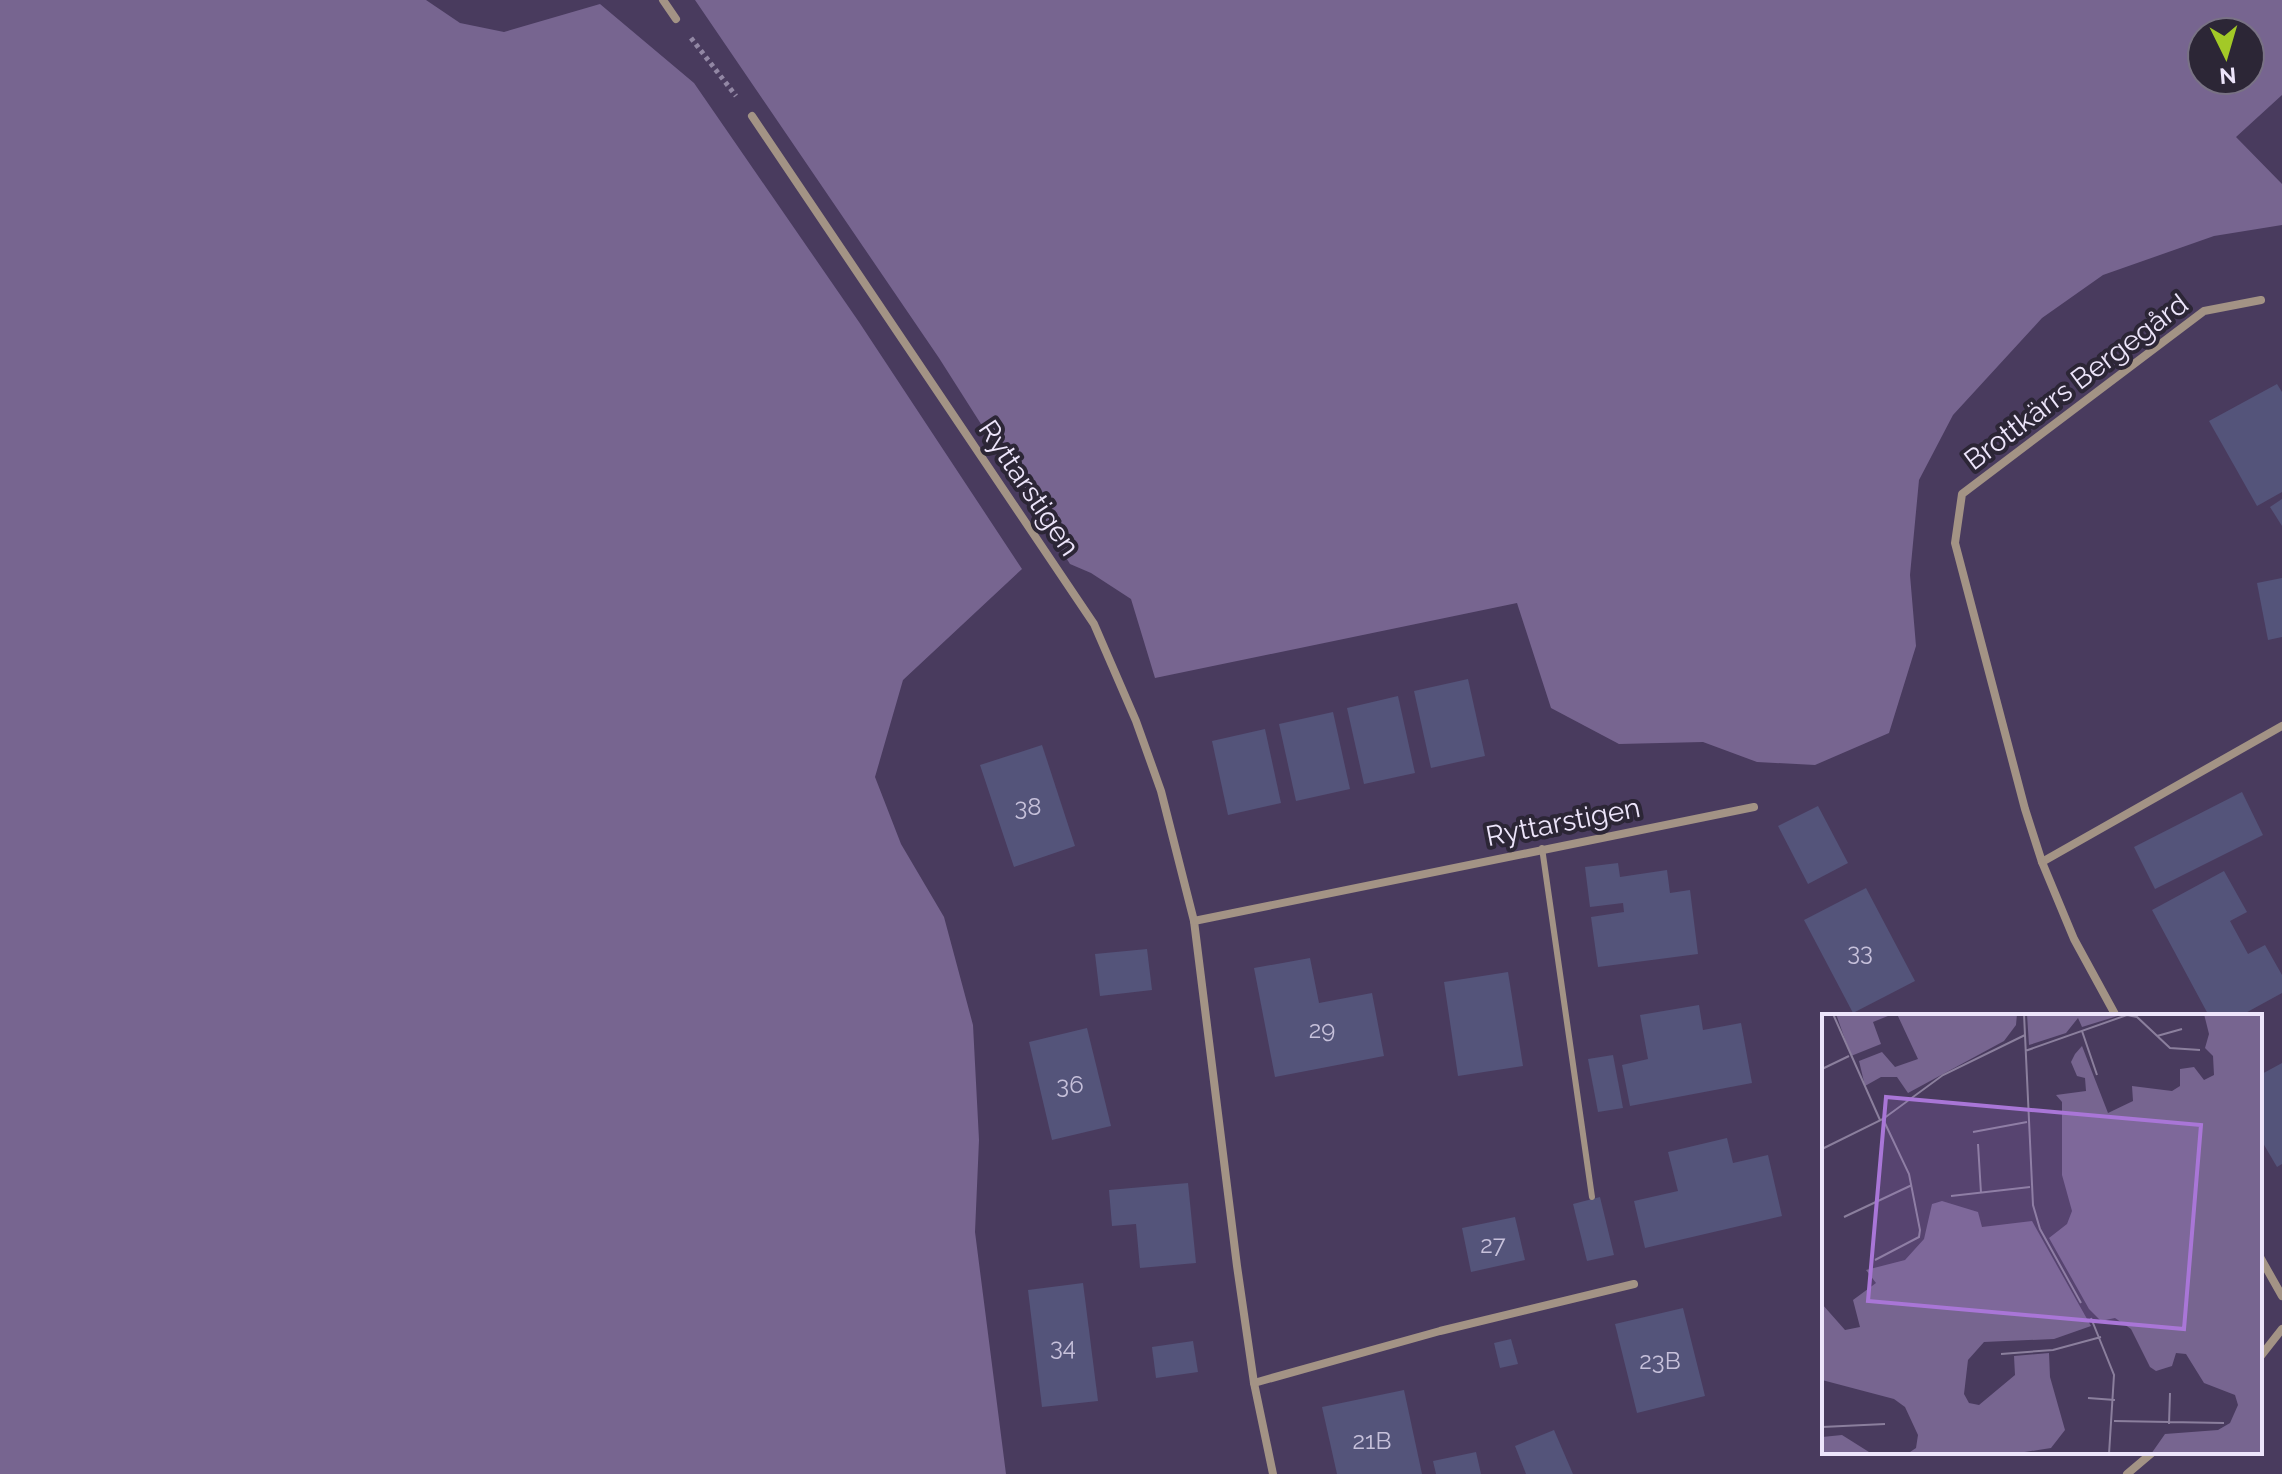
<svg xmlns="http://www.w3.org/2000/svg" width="2282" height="1474" font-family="Raleway,sans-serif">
<rect width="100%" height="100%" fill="#493b5e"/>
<g fill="#776590" fill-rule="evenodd">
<polygon points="0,0 426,0 460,23 504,32 600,4 694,83 859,322 1022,569 903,680 875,777 901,844 944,917 973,1025 979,1140 975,1232 1006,1474 0,1474"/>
<path d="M 695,0 L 2282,0 L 2282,95 L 2236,137 L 2282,184 L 2282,225 L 2214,236 L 2103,275 L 2042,318 L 1953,415 L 1919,480 L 1910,575 L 1916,646 L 1889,733 L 1815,765 L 1757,762 L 1703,742 L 1619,744 L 1551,708 L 1517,603 L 1155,678 L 1131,599 L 1091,573 L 1070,564 L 939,358 ZM 2202,32 L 2250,32 L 2250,80 L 2202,80 Z"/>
</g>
<g fill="#54547a">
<polygon points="2277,384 2282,392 2282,492 2257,506 2209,421"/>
<polygon points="2282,499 2282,526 2270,507"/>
<polygon points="2282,578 2282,637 2268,640 2257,583"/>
<polygon points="1468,679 1485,756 1431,768 1414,691"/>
<polygon points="1398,696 1415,773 1364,784 1347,708"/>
<polygon points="1333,712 1350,789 1296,801 1279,724"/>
<polygon points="1265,729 1281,803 1228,815 1212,741"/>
<polygon points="1042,745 1075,846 1014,867 980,765"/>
<polygon points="2242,792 2263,835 2155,889 2134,847"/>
<polygon points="1818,806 1848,863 1808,884 1778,826"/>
<polygon points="1618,863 1620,877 1667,870 1670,893 1690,890 1698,954 1598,967 1591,917 1624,912 1623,903 1590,907 1585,867"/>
<polygon points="2224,871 2247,912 2230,921 2248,954 2265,945 2282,975 2282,993 2240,1016 2209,1016 2152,910"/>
<polygon points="1866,888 1915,981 1853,1013 1804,920"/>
<polygon points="1147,949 1152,990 1100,996 1095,954"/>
<polygon points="1310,958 1319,1003 1372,993 1384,1056 1275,1077 1254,968"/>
<polygon points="1508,972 1523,1066 1458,1076 1444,982"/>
<polygon points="1699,1005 1703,1030 1741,1023 1752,1083 1630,1106 1622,1065 1648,1059 1640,1015"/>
<polygon points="1087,1028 1111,1126 1052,1140 1029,1042"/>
<polygon points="1613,1055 1623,1108 1598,1112 1588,1059"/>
<polygon points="2282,1063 2282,1164 2277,1167 2260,1138 2260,1075"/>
<polygon points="1727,1138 1733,1163 1768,1155 1782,1216 1645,1248 1634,1201 1678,1191 1668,1152"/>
<polygon points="1188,1183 1196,1263 1140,1268 1136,1224 1112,1226 1109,1190"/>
<polygon points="1600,1197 1614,1255 1587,1261 1573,1204"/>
<polygon points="1515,1217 1525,1260 1471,1272 1462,1228"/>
<polygon points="1083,1283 1098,1401 1042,1407 1028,1290"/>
<polygon points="1683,1308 1705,1396 1637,1413 1615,1324"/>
<polygon points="1511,1339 1518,1364 1500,1368 1494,1343"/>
<polygon points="1193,1341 1198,1372 1156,1378 1152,1347"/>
<polygon points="1404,1390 1422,1474 1337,1474 1322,1407"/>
<polygon points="1554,1430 1573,1474 1526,1474 1515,1446"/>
<polygon points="1476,1452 1481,1474 1436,1474 1433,1461"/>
</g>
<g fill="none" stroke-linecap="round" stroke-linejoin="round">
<polyline stroke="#9287a4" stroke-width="5" stroke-dasharray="4 4" stroke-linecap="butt" points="691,38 736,96"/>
<polyline stroke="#a39385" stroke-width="6" points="1542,848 1592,1197"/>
<g stroke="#a39385" stroke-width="8">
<polyline points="663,0 676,19"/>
<polyline points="752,116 1094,624 1136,721 1161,791 1194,921 1237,1266 1254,1383 1273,1474"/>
<polyline points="2042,862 2282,726"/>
<polyline points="1194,921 1754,807"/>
<polyline points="2116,1016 2074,939 2042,862 2025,809 1955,543 1962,494 2204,311 2261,300"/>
<polyline points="2260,1257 2282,1296"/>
<polyline points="2260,1357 2282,1329"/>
<polyline points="1254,1383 1440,1331 1634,1284"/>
<polyline points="2127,1474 2153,1452"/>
</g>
</g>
<g text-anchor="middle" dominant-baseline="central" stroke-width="8" stroke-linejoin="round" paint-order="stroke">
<g font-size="24" fill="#c7c1db">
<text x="1028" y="806">38</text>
<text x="1860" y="951">33</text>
<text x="1322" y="1029">29</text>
<text x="1070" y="1084">36</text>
<text x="1493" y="1244">27</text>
<text x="1063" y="1346">34</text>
<text x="1660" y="1360">23B</text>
<text x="1372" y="1440">21B</text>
</g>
<g font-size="28" fill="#ede5fb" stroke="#2c2636">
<text transform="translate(2076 382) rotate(-37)">Brottkärrs Bergegård</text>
<text transform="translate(1029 488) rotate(56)">Ryttarstigen</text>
<text transform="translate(1563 822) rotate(-11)">Ryttarstigen</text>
</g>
</g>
<g transform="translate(1822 1014)">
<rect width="440" height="440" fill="#493b5e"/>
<path d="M 14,0 L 71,0 L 51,8 L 59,30 L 29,42 ZM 75,0 L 195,0 L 194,11 L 182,27 L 86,79 L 75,63 L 59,63 L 43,72 L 37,47 L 60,38 L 73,53 L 96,45 ZM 205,0 L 302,0 L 260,13 L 256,4 L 244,19 L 207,31 ZM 382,0 L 440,0 L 440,440 L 329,440 L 343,420 L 396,416 L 408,409 L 416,391 L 413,381 L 382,369 L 364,340 L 354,339 L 350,352 L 334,357 L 328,353 L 309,315 L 293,304 L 279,307 L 267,295 L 227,224 L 245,210 L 250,197 L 240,161 L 240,88 L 234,81 L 264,77 L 263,64 L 255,62 L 249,48 L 253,40 L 260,32 L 286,99 L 311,87 L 310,72 L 350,77 L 358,72 L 358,55 L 372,53 L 382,66 L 392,61 L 391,42 L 383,34 L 387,20 ZM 120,187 L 156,198 L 160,213 L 210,207 L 269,312 L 232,325 L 162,328 L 146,346 L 142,380 L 147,389 L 157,391 L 193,361 L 192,342 L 227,339 L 228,363 L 243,416 L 229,434 L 190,440 L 85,440 L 94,434 L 96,421 L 83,393 L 72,385 L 0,366 L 0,290 L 23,316 L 38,313 L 31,286 L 54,269 L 44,256 L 83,246 L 102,225 L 110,190 ZM 20,421 L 47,438 L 52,440 L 0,440 L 0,423 Z" fill="#776590"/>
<path fill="none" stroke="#8b7f9d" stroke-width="2" d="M 11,0 L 58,106M 202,0 L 211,191 L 218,215 L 259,289M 260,17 L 275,61M 335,22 L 360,15M 203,37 L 305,1 L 315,3 L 348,34 L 378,36M 0,55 L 27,42M 151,118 L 205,108M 156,130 L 159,179M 0,135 L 61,105 L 121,61 L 203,21M 129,182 L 208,173M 22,203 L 90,171M 53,246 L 97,223 L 98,216 L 87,160 L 61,105M 269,304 L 292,361 L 287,440M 179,340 L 231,336 L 279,323M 266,384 L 293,386M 292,407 L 402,409M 347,410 L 348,379M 0,413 L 63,410"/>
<path fill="#a976d7" fill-opacity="0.15" stroke="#a976d7" stroke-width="4" d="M 64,83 L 379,111 L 362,315 L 46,287 Z"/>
<rect width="440" height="440" fill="none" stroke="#ede5fb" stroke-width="4"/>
</g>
<g transform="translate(2226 56) rotate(175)"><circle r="38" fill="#2c2636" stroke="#797285" stroke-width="2"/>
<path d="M0-6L14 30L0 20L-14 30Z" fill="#a3c927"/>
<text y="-12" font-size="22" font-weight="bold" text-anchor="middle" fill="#ede5fb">N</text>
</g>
</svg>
